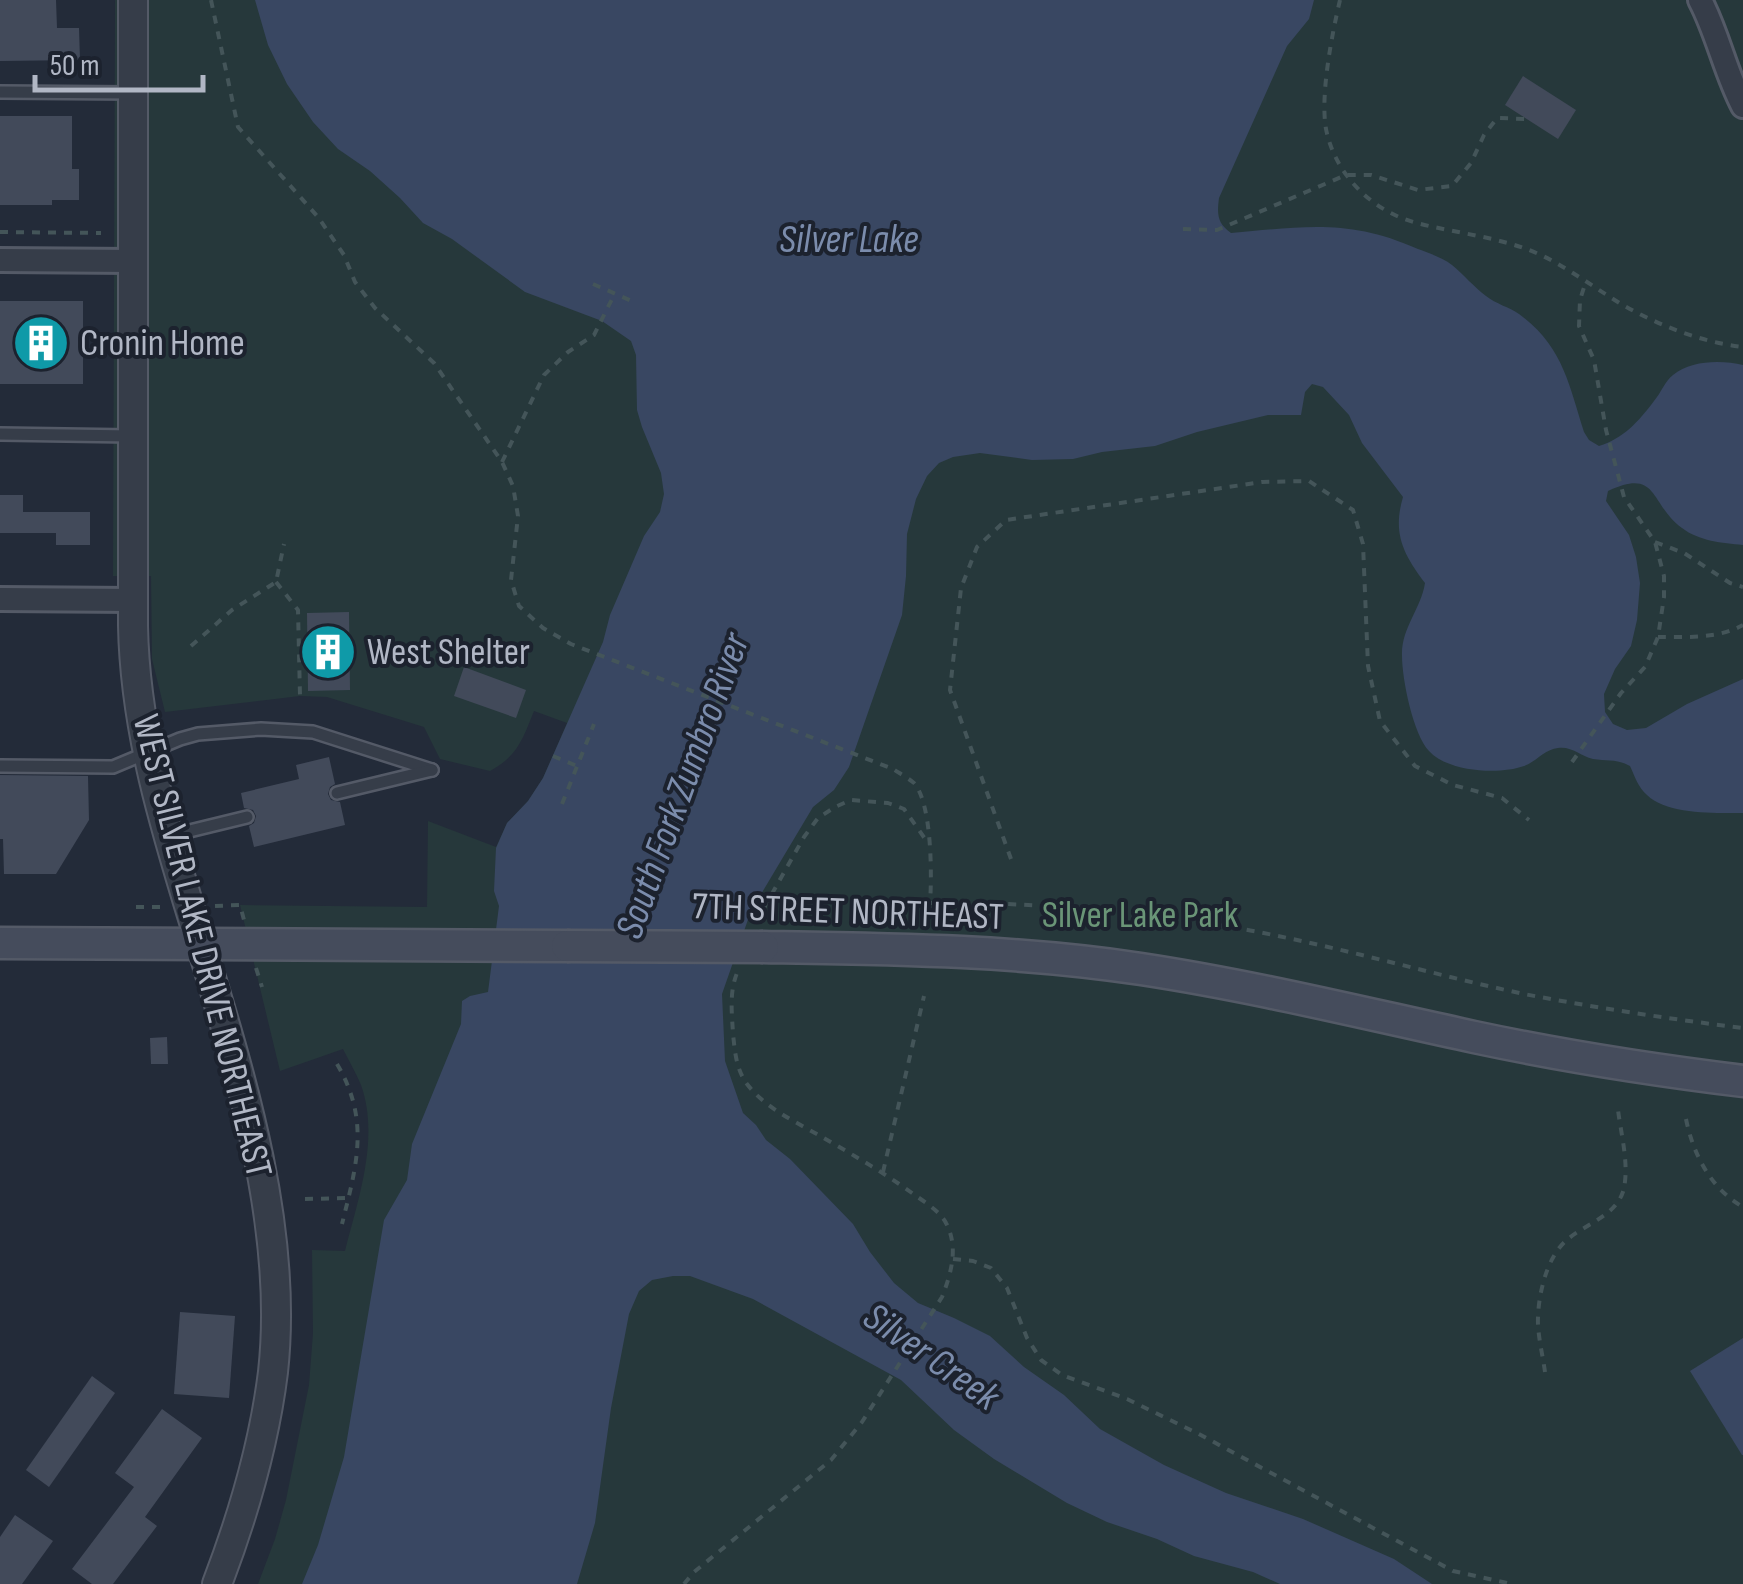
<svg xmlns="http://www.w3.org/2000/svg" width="1743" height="1584" font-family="'Sofia Sans Condensed',sans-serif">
<rect width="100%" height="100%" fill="#232b39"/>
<path fill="#26383b" d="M 115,0 L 1743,0 L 1743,1584 L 258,1584 L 275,1539 L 286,1500 L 309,1385 L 313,1333 L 312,1250 L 345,1251 C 358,1199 380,1138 361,1085 C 356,1073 349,1061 343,1049 L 280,1071 L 240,905 L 427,907 L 428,821 L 496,847 L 507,823 L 528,801 L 543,778 L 567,723 L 534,711 C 523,738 518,756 490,771 L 440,759 L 424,727 L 327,697 L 300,696 L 165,712 L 152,659 L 151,576 L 113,576 Z"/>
<g fill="#394762">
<path d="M 255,0 L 1314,0 L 1309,19 L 1287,46 L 1219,198 C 1217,214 1217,223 1231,233 C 1304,227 1348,218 1418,249 C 1429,253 1443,258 1452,265 C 1464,275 1474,287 1486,296 C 1496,304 1509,307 1519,314 C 1563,346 1569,385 1584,432 L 1589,440 L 1599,446 C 1624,438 1638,422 1654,401 C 1661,393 1665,381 1673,375 C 1691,360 1722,360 1743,365 L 1743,545 C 1722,543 1699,541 1682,528 C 1649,504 1659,467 1608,491 L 1606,501 L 1629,535 L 1636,557 L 1640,583 L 1637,620 L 1631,646 L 1615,669 L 1604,694 L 1605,712 L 1613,724 L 1627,730 L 1646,728 L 1687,704 L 1743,679 L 1743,813 C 1716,813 1667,815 1647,795 C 1638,787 1635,777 1630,766 C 1617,759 1607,761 1593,759 C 1580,756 1572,746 1558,748 C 1545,749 1536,762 1524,766 C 1499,775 1448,772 1429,751 C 1413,734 1402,679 1402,656 C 1401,628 1421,609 1425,583 C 1404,555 1392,534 1403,497 L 1362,443 L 1349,415 L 1323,387 L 1312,384 L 1305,392 L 1301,415 L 1268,415 L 1197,432 L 1155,446 L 1102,452 L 1073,459 L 1032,460 L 980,453 L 953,457 L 939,463 L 927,476 L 916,499 L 907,534 L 906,576 L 902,615 L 849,767 L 834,790 L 813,807 L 751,911 L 722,994 L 725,1061 L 743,1113 L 756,1125 L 766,1140 L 790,1159 L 853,1224 L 870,1252 L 894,1283 L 918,1303 L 954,1318 L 990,1336 L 1024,1367 L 1064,1395 L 1100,1429 L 1164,1465 L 1226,1493 L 1303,1519 L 1394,1559 L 1432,1584 L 1280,1584 L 1253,1572 L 1194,1556 L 1157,1539 L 1107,1522 L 1067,1503 L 994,1459 L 954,1430 L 901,1380 L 753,1299 L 690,1276 L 673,1276 L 652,1280 L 639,1291 L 629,1314 L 611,1408 L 595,1523 L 577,1584 L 302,1584 L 318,1545 L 344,1457 L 384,1220 L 407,1180 L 412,1144 L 461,1024 L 462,1001 L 470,996 L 488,992 L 499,906 L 494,891 L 496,848 L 507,823 L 528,801 L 543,778 L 603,642 L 610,615 L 644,536 L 660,512 L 664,494 L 661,473 L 642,427 L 637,410 L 636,355 L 631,341 L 602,321 L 525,292 L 452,239 L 423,223 L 400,198 L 370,171 L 338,149 L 313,122 L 287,84 L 268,45 Z"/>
<polygon points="1743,1338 1743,1455 1742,1455 1690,1371"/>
</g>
<g fill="#424a5a">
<polygon points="0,0 56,0 57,28 79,28 80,60 0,61"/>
<polygon points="1523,76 1576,110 1558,139 1505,105"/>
<polygon points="0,116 72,116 72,169 79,169 79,200 52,200 52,205 0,205"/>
<rect x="0" y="301" width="83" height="83"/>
<polygon points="0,495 23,495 23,512 90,512 90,545 56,545 56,533 0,533"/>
<polygon points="349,612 350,690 308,691 307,613"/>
<polygon points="464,667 526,690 516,718 454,696"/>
<polygon points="329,757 335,784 330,787 328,794 331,800 340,802 345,825 254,847 249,826 254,823 256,816 253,810 244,808 241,793 299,779 296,765"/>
<polygon points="0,775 88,776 89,820 56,874 4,874 3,839 0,839"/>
<polygon points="167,1037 168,1064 151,1064 150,1038"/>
<polygon points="180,1312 235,1316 229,1398 174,1394"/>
<polygon points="92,1376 115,1393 49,1487 26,1470"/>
<polygon points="162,1409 202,1438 145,1517 157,1526 113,1584 92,1584 72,1569 134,1487 115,1473"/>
<polygon points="15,1515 53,1541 22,1584 0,1584 0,1537"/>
</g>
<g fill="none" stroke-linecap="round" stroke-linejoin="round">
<g stroke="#545a67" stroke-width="16">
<g id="service">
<polyline points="0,92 133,93"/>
<polyline points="0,434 131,436"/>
<polyline points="0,766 113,767 180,739 198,734 261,729 313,732 432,770"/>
<polyline points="337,793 432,770"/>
<polyline points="169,836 247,817"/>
</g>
</g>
<g stroke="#545a67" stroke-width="28">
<g id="minor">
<path d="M 1700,0 C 1718,34 1725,72 1743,106"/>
<polyline points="0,260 133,261"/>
<polyline points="0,599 133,600"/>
</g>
</g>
<g stroke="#545a67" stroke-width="32">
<path id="tertiary" d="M 133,0 L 133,626 C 135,733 167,834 198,935 C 240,1073 289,1227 273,1372 C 264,1445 243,1516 217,1584"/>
</g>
<g stroke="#545a67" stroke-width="35">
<g id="secondary">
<polyline points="0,943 567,946"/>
<path d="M 763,947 C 889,949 1016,950 1141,969 C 1253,986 1363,1013 1474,1037 C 1563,1056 1653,1070 1743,1081"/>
</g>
</g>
<g stroke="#445559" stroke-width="4" stroke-dasharray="8 8" stroke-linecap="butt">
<path d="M 211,0 L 238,127 L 318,217 L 344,255 L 355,282 L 375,308 L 434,363 L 502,462 L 513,486 L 518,516 L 511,580 L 519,606 L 543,628 L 571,644 L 893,769 C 899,773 908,778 914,783 C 932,803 932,876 930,903 C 1034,902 1140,911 1242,929 C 1337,946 1430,974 1524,994 C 1597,1008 1670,1019 1743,1028"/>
<path d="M 1340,0 C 1332,34 1320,95 1326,129 C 1335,175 1373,212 1417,223 C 1459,234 1503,237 1543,256 C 1571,270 1595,288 1621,304 C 1658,325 1700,342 1743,347"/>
<polyline points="1183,229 1217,230 1346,175 1371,175 1418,190 1452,186 1471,163 1484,135 1497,118 1527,119"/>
<polyline points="0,232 101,233"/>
<polyline points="593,284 634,302"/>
<polyline points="502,462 544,375 568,352 594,335 615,293"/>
<polyline points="1655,542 1684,553 1730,583 1743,587"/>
<polyline points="276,582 298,610 300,696"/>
<path d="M 1658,637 C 1686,637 1718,639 1743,625"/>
<polyline points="191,646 232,610 276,582 284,544"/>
<polyline points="553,756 577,766"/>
<polyline points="1572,762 1621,693 1645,667 1658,637 1664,597 1664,576 1655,542 1624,497 1606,430 1594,360 1579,326 1580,300 1586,281"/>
<polyline points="562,804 594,724"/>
<polyline points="1011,859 950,690 961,588 977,547 1006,520 1262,482 1309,481 1353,510 1363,544 1368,666 1380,721 1415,766 1453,785 1502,798 1529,820"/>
<polyline points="215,906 240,905 244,920"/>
<polyline points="136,907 165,907"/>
<polyline points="756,922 804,837 818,818 835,807 851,800 888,803 904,809 928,843"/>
<polyline points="256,968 262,987"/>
<path d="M 337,1064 C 370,1120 357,1164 342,1224"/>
<path d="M 1686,1119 C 1693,1154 1711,1189 1743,1207"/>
<polyline points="883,1172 924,996"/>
<polyline points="305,1199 349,1198"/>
<polyline points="953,1259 973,1261 991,1268 1007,1288 1027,1338 1041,1360 1062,1375 1127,1399 1197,1433 1453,1571 1512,1584"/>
<path d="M 1545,1372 C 1543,1357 1539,1341 1538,1325 C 1537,1299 1546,1256 1568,1239 C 1587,1223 1618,1215 1624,1188 C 1629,1163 1621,1134 1618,1110"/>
<path d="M 684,1584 L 694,1572 L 831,1460 L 862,1422 L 942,1297 C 951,1274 959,1247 946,1223 C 940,1211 923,1201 912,1193 C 883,1172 853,1155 822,1137 C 796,1122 765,1108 747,1084 C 736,1069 735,1052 733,1034 C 732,1013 729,993 737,973"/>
</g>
<use href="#service" stroke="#363d49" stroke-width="11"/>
<use href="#minor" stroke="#363d49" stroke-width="22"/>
<use href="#tertiary" stroke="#363d49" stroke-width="28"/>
<use href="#secondary" stroke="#454c5c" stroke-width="30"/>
<g stroke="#545a67" stroke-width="35" stroke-linecap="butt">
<polyline id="secondary-bridge" points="567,946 763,947"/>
</g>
<use href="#secondary-bridge" stroke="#454c5c" stroke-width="30"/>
</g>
<defs>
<g id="building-disc" transform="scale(2.875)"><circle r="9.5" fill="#0f9aa8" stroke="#1c222e"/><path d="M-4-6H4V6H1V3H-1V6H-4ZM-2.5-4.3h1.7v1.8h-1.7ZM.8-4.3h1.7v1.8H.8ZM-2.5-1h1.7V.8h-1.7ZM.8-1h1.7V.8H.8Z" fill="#fff"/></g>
</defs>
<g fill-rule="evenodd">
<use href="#building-disc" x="41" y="343"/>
<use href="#building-disc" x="328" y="652"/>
</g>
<g text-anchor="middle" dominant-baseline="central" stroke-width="8" stroke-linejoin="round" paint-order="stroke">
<g font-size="38" fill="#b1b7c5" stroke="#1c222e" text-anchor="start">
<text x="80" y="343">Cronin Home</text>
<text x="367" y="652">West Shelter</text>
</g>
<g font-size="38" fill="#b1b7c5" stroke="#1c222e">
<text transform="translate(848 912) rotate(2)">7TH STREET NORTHEAST</text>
<text transform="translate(202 946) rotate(76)">WEST SILVER LAKE DRIVE NORTHEAST</text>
</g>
<g font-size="38" fill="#6a9577" stroke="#1c222e">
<text x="1140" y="915">Silver Lake Park</text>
</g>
<g font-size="40" font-style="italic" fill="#7b8cac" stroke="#1c222e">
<text x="849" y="240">Silver Lake</text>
<text transform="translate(683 786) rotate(-70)">South Fork Zumbro River</text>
<text transform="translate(931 1357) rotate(35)">Silver Creek</text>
</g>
</g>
<path d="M35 75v15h168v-15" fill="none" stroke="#b1b7c5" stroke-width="5"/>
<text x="50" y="75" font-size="30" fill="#b1b7c5" stroke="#1c222e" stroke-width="8" paint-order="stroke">50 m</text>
</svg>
